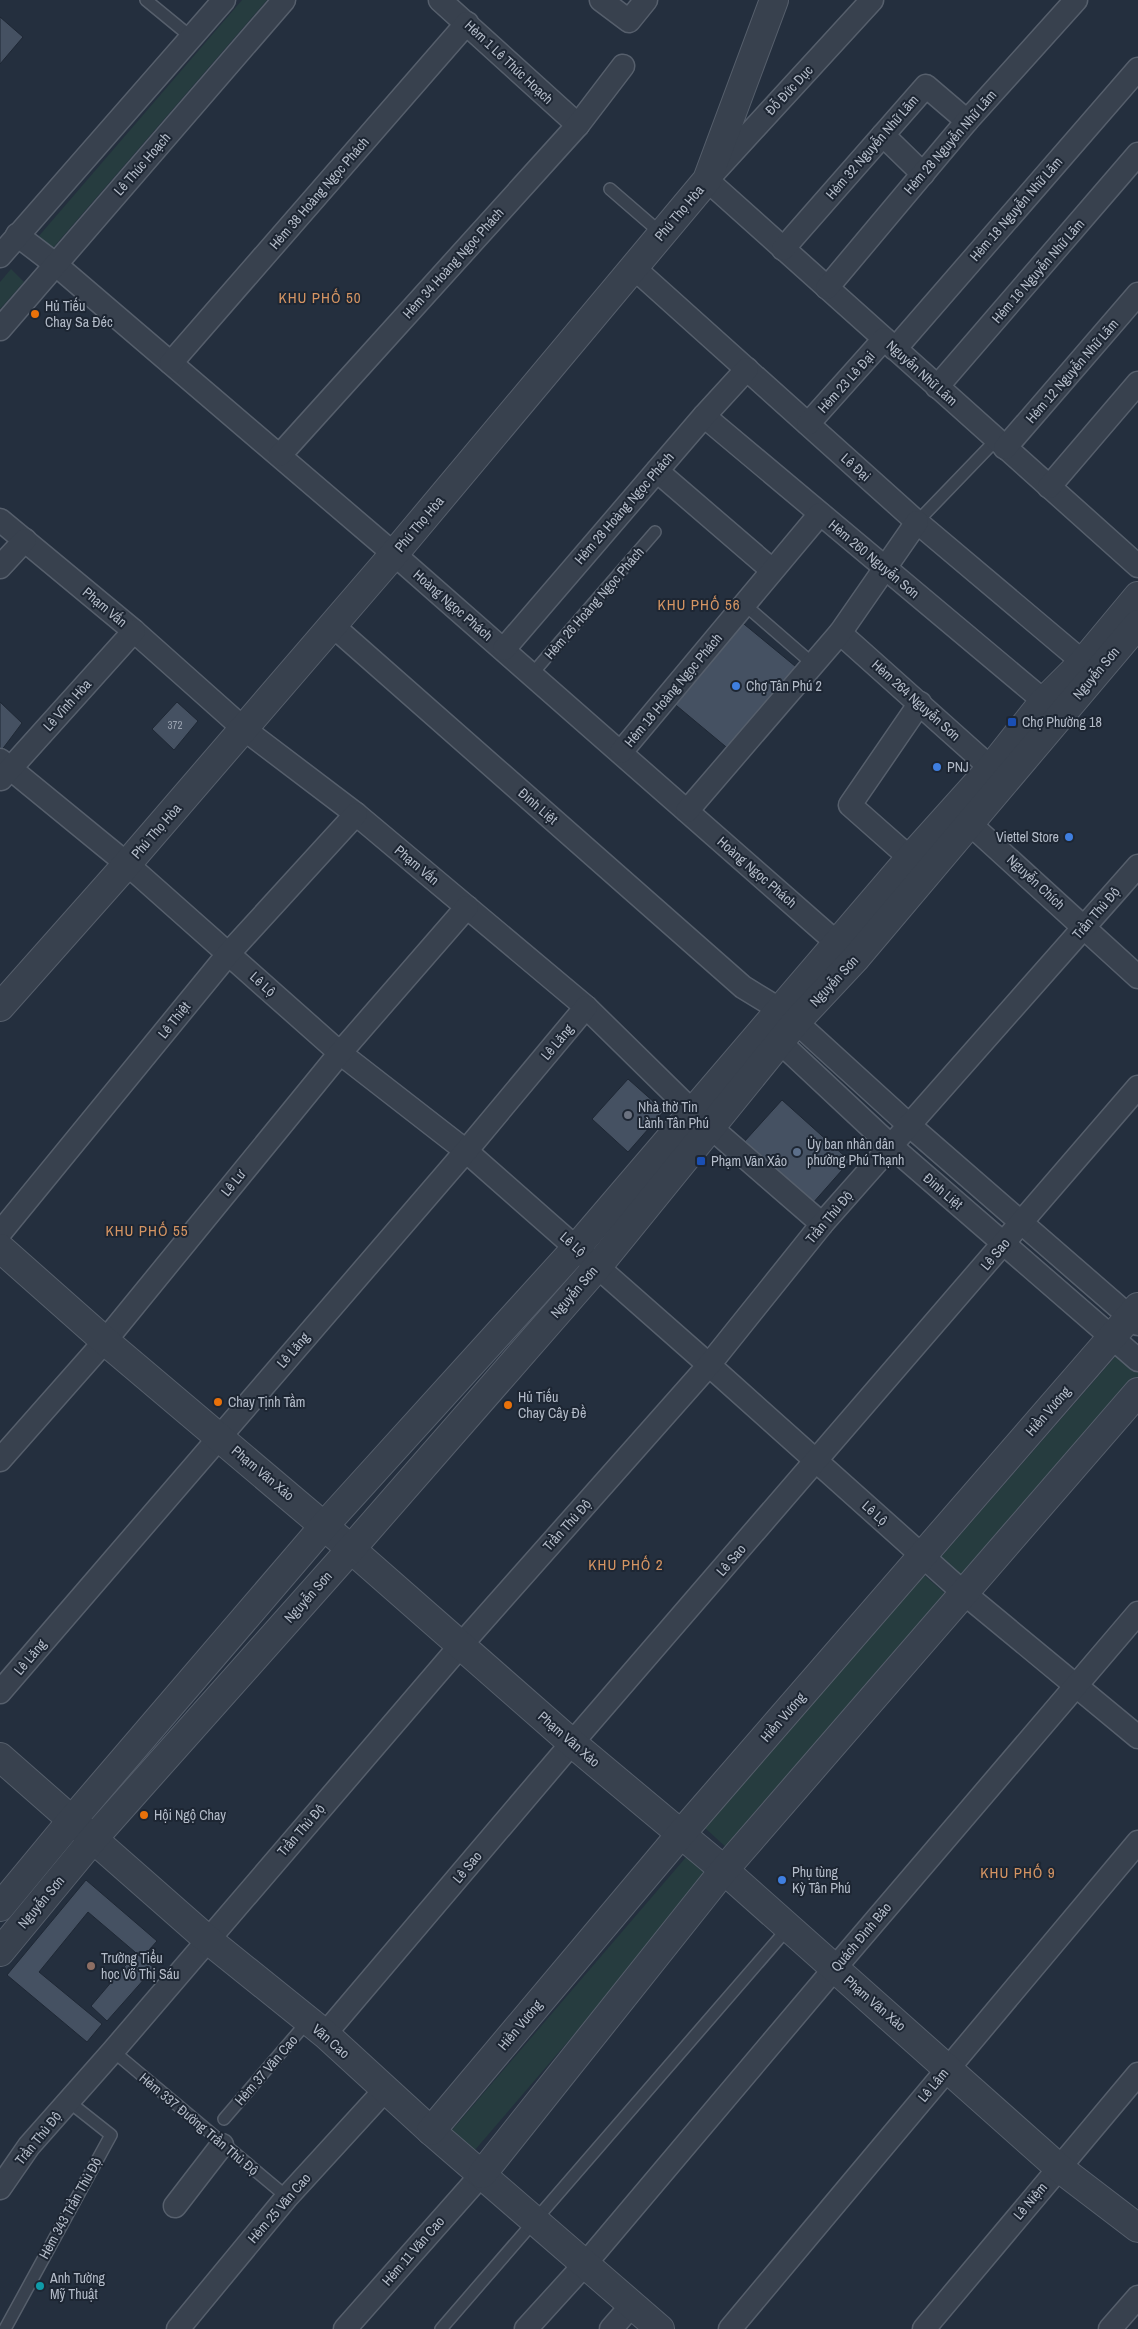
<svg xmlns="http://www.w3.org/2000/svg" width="1138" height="2329" font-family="'Archivo Narrow',sans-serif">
<rect width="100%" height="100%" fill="#242f3e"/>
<g fill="#263c3f">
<polygon points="242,0 267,0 52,249 38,237"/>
<polygon points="11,269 24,282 0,309 0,282"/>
<polygon points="1121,1350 1138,1366 1138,1378 964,1579 940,1558"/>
<polygon points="924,1575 948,1596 729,1850 705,1828"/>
<polygon points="687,1856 710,1876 475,2150 452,2130"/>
</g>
<g fill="#455162" stroke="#1f2835">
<polygon points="0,17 23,37 0,64"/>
<polygon points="739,620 801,671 731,751 671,701"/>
<polygon points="0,702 22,723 1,751 0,750"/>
<polygon points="177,702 198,721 174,750 152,729"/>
<polygon points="628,1079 664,1111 628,1152 592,1119"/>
<polygon points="782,1100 850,1161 812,1204 744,1142"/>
<polygon points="86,1880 157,1941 142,1958 88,1912 39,1972 102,2024 87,2042 7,1975"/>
<polygon points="136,1953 154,1968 107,2021 91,2006"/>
</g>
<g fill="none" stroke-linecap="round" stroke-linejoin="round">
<g stroke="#565f6c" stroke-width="14">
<g id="service">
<polyline points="146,0 191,37"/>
<polyline points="610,189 662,234"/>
<polyline points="917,522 996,440"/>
<polyline points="745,605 813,664"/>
<polyline points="532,674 655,532"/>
<polyline points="113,2051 287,2197"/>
<polyline points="224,2119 308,2021"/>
<polyline points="5,2329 111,2135 68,2101"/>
<polyline points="441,2329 789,1927"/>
</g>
</g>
<g stroke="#565f6c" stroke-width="25">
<g id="minor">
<polyline points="440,0 578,125"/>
<polyline points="601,0 629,21 646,0"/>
<polyline points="872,0 707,180 1138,566"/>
<polyline points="883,135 923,174"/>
<polyline points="17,235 55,264 394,554 837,943"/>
<polyline points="783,249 926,86 967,121"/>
<polyline points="0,256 224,0"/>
<polyline points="634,268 917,522 1083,662"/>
<polyline points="827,288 967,121 1076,0"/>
<polyline points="0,329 284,0"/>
<polyline points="895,349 1138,69"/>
<polyline points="171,363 467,23"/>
<polyline points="937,387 1138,154"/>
<polyline points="704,416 1044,701"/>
<polyline points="808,424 884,339"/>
<polyline points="1005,448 1138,294"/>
<polyline points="280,455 578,125 623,66"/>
<polyline points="657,471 772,570"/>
<polyline points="1049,487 1138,383"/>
<polyline points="0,520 134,631 244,729 356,814 586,1007 692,1111 822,1224"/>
<polyline points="0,567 25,540"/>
<polyline points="332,625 743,987 779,1009 796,1022 909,1125 1138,1324"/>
<polyline points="840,633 991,768"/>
<polyline points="504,649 704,416 747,369"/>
<polyline points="621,752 820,514"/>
<polyline points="0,760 127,864 340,1053 466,1151 709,1365 965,1594 1138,1737"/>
<polyline points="1,779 134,631"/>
<polyline points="687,811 840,633 917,522"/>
<polyline points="957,812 1138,977"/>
<polyline points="910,858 850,805 920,703"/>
<polyline points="768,1031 891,1146 1138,1360"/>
<polyline points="0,1233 229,953 356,814"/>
<polyline points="0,1460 105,1341 340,1053 467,907"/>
<polyline points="0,1692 466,1151 586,1007"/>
<polyline points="325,2034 572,1743 1138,1087"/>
<polyline points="0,2188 29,2146 113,2051 461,1645 709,1365 822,1224 1138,866"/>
<polyline points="175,2206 222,2145"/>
<polyline points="178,2329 287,2197 385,2090"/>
<polyline points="345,2329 482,2174"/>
<polyline points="526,2329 586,2263 835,1968 1138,1613"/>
<polyline points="611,2329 632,2305"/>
<polyline points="730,2329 1138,1842"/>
<polyline points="924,2329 1138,2074"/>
<polyline points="1110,2329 1138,2297"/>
</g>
</g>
<g stroke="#565f6c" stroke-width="30">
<g id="tertiary">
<polyline points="0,1007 127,864 394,554 707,180 774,0"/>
<polyline points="0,1248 105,1341 351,1549 572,1743 724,1870 1058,2167 1138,2228"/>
<polyline points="0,1757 207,1939 325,2034 431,2131 660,2329"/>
<polyline points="0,1907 72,1820 324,1526 577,1247 910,858 991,768 1044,701 1083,662 1138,596"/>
<polyline points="0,1952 94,1838 351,1549 598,1266 796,1022 855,959 1138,624"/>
<polyline points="431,2131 680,1835 1138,1307"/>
<polyline points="482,2174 724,1870 1138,1392"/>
</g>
</g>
<use href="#service" stroke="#38414e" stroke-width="11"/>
<use href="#minor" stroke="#38414e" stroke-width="22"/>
<use href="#tertiary" stroke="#38414e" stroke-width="28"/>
</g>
<g fill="#e8710a" stroke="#1d2633" stroke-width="2">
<circle cx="35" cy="314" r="5"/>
<circle cx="218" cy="1402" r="5"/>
<circle cx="508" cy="1405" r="5"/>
<circle cx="144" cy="1815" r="5"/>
</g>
<g fill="#3f7fe0" stroke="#1d2633" stroke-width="2">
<circle cx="736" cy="686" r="5"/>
<circle cx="937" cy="767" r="5"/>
<circle cx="1069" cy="837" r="5"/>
<circle cx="782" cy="1880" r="5"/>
</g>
<g fill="#1a4fb4" stroke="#1d2633" stroke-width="2">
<rect x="1007" y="717" width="10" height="10" rx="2.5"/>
<rect x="696" y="1156" width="10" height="10" rx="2.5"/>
</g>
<circle fill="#6b7280" stroke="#1d2633" stroke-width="2" cx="628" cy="1115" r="5"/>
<circle fill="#5c6f8a" stroke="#1d2633" stroke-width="2" cx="797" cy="1152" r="5"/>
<circle fill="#8d6e63" stroke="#1d2633" stroke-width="2" cx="91" cy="1966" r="5"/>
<circle fill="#0f9aa8" stroke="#1d2633" stroke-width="2" cx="40" cy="2286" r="5"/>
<g text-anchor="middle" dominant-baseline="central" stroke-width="4" stroke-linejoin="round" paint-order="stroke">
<g font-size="11" fill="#98a1af">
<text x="175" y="725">372</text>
</g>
<g font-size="14" fill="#b4bcc9" stroke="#1d2633">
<text transform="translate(509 62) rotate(43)">Hẻm 1 Lê Thúc Hoạch</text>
<text transform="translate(789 90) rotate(-47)">Đỗ Đức Dục</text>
<text transform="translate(950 142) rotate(-49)">Hẻm 28 Nguyễn Nhữ Lãm</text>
<text transform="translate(872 147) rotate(-49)">Hẻm 32 Nguyễn Nhữ Lãm</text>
<text transform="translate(142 164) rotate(-49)">Lê Thúc Hoạch</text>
<text transform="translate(319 193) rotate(-49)">Hẻm 38 Hoàng Ngọc Phách</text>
<text transform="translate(1016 209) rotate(-49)">Hẻm 18 Nguyễn Nhữ Lãm</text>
<text transform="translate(679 213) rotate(-50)">Phú Thọ Hòa</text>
<text transform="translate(453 263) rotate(-48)">Hẻm 34 Hoàng Ngọc Phách</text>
<text transform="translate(1038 271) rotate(-49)">Hẻm 16 Nguyễn Nhữ Lãm</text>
<text transform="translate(1072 371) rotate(-49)">Hẻm 12 Nguyễn Nhữ Lãm</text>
<text transform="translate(922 373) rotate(42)">Nguyễn Nhữ Lãm</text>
<text transform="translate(846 382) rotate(-48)">Hẻm 23 Lê Đại</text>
<text transform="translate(856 467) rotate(42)">Lê Đại</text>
<text transform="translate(624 508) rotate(-49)">Hẻm 28 Hoàng Ngọc Phách</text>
<text transform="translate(419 524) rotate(-50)">Phú Thọ Hòa</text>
<text transform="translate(874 559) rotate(40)">Hẻm 260 Nguyễn Sơn</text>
<text transform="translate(594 603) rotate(-49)">Hẻm 26 Hoàng Ngọc Phách</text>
<text transform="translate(453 605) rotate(41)">Hoàng Ngọc Phách</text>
<text transform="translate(105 607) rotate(40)">Phạm Vấn</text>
<text transform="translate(1096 673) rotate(-50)">Nguyễn Sơn</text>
<text transform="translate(673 690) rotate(-50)">Hẻm 18 Hoàng Ngọc Phách</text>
<text transform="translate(916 700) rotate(42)">Hẻm 264 Nguyễn Sơn</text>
<text transform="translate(67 705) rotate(-48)">Lê Vĩnh Hòa</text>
<text transform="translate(538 806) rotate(41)">Đinh Liệt</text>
<text transform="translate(156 831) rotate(-49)">Phú Thọ Hòa</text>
<text transform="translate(417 865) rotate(40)">Phạm Vấn</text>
<text transform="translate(757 872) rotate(41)">Hoàng Ngọc Phách</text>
<text transform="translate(1036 882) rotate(43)">Nguyễn Chích</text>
<text transform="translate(1096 913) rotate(-49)">Trần Thủ Độ</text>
<text transform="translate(834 981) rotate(-47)">Nguyễn Sơn</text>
<text transform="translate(263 984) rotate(42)">Lê Lộ</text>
<text transform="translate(174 1020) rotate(-51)">Lê Thiệt</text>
<text transform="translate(557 1042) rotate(-50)">Lê Lăng</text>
<text transform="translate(233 1183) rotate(-51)">Lê Lư</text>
<text transform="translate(943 1191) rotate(41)">Đinh Liệt</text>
<text transform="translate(829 1217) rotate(-50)">Trần Thủ Độ</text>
<text transform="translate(573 1244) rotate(41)">Lê Lộ</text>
<text transform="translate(995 1254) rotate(-50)">Lê Sao</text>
<text transform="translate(574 1292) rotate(-49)">Nguyễn Sơn</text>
<text transform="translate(293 1350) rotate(-49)">Lê Lăng</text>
<text transform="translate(1048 1411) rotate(-49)">Hiền Vương</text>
<text transform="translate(263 1473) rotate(40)">Phạm Văn Xảo</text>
<text transform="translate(875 1513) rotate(42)">Lê Lộ</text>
<text transform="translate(567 1525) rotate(-48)">Trần Thủ Độ</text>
<text transform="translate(731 1560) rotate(-49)">Lê Sao</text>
<text transform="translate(308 1597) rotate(-48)">Nguyễn Sơn</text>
<text transform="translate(30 1657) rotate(-50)">Lê Lăng</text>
<text transform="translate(783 1717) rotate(-49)">Hiền Vương</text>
<text transform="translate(569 1739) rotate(41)">Phạm Văn Xảo</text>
<text transform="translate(301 1830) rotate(-49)">Trần Thủ Độ</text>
<text transform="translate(467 1867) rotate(-50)">Lê Sao</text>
<text transform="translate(41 1902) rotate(-50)">Nguyễn Sơn</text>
<text transform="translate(861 1937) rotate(-50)">Quách Đình Bảo</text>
<text transform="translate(875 2003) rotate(41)">Phạm Văn Xảo</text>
<text transform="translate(520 2025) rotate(-50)">Hiền Vương</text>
<text transform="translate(331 2041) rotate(41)">Văn Cao</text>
<text transform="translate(266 2070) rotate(-49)">Hẻm 37 Văn Cao</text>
<text transform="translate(933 2085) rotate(-50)">Lê Lâm</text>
<text transform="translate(199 2124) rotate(40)">Hẻm 337 Đường Trần Thủ Độ</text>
<text transform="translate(38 2138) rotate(-51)">Trần Thủ Độ</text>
<text transform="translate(1030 2201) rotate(-50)">Lê Niệm</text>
<text transform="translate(70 2208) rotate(-61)">Hẻm 343 Trần Thủ Độ</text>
<text transform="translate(279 2208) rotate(-49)">Hẻm 25 Văn Cao</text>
<text transform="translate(413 2251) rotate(-49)">Hẻm 11 Văn Cao</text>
</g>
<g font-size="14" fill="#b4bcc9" stroke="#1d2633" text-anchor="start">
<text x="45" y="306">Hủ Tiếu<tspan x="45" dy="16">Chay Sa Đéc</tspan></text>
<text x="746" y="686">Chợ Tân Phú 2</text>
<text x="1022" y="722">Chợ Phường 18</text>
<text x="947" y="767">PNJ</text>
<text x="1059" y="837" text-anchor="end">Viettel Store</text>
<text x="638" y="1107">Nhà thờ Tin<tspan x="638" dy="16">Lành Tân Phú</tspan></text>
<text x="807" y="1144">Ủy ban nhân dân<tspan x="807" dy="16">phường Phú Thạnh</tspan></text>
<text x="711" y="1161">Phạm Văn Xảo</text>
<text x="518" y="1397">Hủ Tiếu<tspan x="518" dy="16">Chay Cây Đề</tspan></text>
<text x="228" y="1402">Chay Tịnh Tầm</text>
<text x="154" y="1815">Hội Ngộ Chay</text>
<text x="792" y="1872">Phụ tùng<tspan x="792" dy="16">Kỳ Tân Phú</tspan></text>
<text x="101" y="1958">Trường Tiểu<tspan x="101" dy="16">học Võ Thị Sáu</tspan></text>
<text x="50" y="2278">Anh Tường<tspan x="50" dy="16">Mỹ Thuật</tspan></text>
</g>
<g font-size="15" letter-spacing="1" fill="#d59563" stroke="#1d2633">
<text x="320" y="297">KHU PHỐ 50</text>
<text x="699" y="604">KHU PHỐ 56</text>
<text x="147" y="1230">KHU PHỐ 55</text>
<text x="626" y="1564">KHU PHỐ 2</text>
<text x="1018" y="1872">KHU PHỐ 9</text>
</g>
</g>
</svg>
